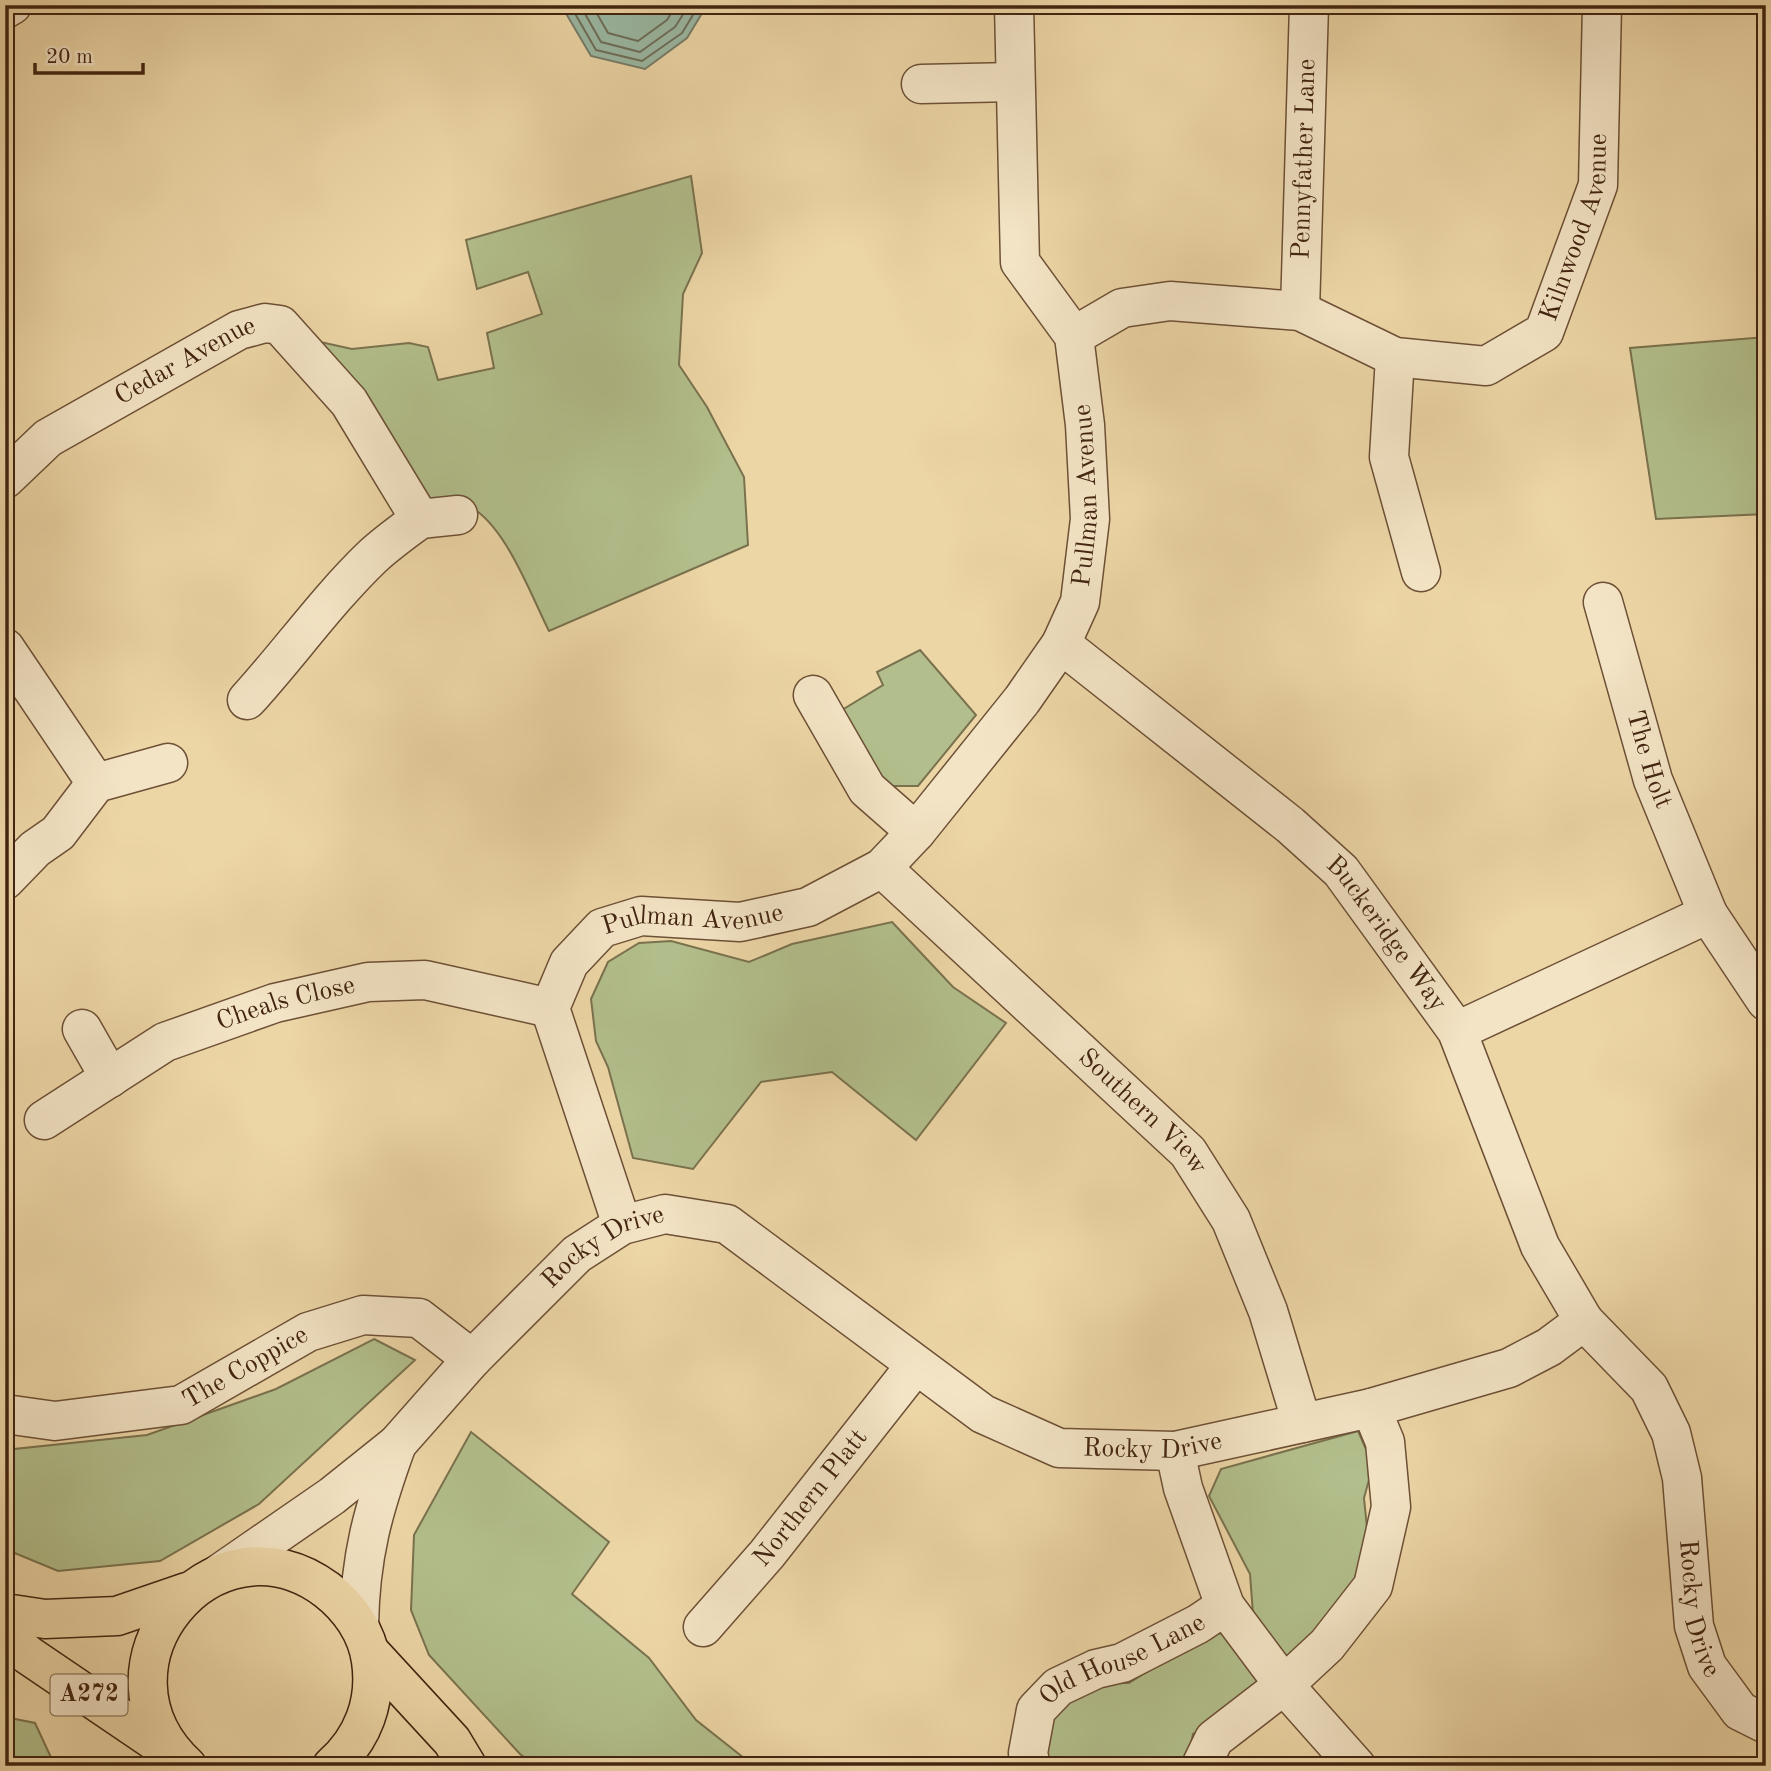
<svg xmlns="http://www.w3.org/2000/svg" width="1771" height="1771" font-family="'Old Standard TT',serif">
<rect width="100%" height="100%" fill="#edd6a6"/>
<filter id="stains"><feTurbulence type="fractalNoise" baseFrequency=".00286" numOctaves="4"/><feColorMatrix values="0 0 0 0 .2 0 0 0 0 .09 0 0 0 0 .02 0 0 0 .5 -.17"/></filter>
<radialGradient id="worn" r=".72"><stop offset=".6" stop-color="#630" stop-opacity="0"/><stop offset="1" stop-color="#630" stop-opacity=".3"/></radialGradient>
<g fill="#b2bf8c" stroke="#7a724e" stroke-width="2">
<path d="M 691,176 L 702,253 L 683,294 L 679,365 L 707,407 L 744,477 L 748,545 L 549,631 C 531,596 504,520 466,505 C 454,500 437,500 423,498 L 316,341 L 352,349 L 409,343 L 428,347 L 438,380 L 494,368 L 487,333 L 542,314 L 528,272 L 477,289 L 466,240 Z"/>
<polygon points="1766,337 1766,514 1656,519 1630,348"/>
<polygon points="920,650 976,715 918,786 884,786 837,713 883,685 877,672"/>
<polygon points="892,922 953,987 1006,1023 916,1140 832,1072 761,1082 693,1169 633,1158 608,1067 596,1041 591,999 608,962 639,943 671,941 749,962 792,944"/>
<polygon points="374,1339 415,1360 259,1504 160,1561 58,1571 5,1549 5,1450 147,1435 276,1389"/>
<polygon points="1358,1431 1373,1465 1364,1498 1369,1547 1357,1589 1224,1719 1193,1734 1187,1766 1044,1766 1048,1718 1066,1695 1100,1683 1129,1683 1205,1635 1223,1633 1253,1614 1250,1574 1209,1496 1221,1469"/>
<polygon points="471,1432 609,1542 572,1594 649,1658 696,1720 754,1766 536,1766 520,1754 429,1655 411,1610 414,1535"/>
<polygon points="5,1717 35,1723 55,1766 5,1766"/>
</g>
<polygon fill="#9ab9a4" stroke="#777d69" stroke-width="2" points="561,5 707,5 687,38 645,69 591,56"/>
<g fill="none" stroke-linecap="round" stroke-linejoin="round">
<g stroke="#6e6e5a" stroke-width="2">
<polyline points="570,5 596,50 642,61 682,33 699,5"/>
<polyline points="580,5 601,42 640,52 675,27 689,5"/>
<polyline points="592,5 608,33 638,41 667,20 676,5"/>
</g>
<g stroke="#6d5036" stroke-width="41">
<g id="street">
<polyline points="5,9 12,5"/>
<polyline points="921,84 1015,82"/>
<path id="s1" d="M 1300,311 L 1309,5"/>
<path id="s2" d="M 1074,336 L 1122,308 L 1170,301 L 1300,311 L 1395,357 L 1486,366 L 1544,332 L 1598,185 L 1602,5"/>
<polyline points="1395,357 1389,457 1421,572"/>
<path id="s3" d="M 5,479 L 48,438 L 239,330 L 265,323 L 280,325 L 349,402 L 420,519 C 404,531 387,543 373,556 C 327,600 290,653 247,700"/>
<polyline points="420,519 458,515"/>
<path id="s4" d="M 1603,602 L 1653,780 L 1708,914 L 1766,1001"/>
<path id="s5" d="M 1061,644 L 1290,825 L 1341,871 L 1457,1031 L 1540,1246 L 1584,1321"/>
<polyline points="5,648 96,783"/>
<polyline points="813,695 867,789 916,832"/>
<path id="s6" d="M 882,868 L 1188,1152 L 1231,1220 L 1268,1311 L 1302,1423"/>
<polyline points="5,880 35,849 58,833 96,783 168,763"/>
<polyline points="82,1029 110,1078"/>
<polyline points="1457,1031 1708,914"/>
<path id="s7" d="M 44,1120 L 165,1042 L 275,1003 L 368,982 L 425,980 L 550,1008"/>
<path id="s8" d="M 622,1225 L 550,1008 L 569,963 L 602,928 L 641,916 L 740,922 L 808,907 L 882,868 L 916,832 L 1022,700 L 1061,644 L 1080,602 L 1090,519 L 1085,425 L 1074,336 L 1020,262 L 1014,5"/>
<path id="s9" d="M 5,1414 L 55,1421 L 181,1405 L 308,1332 L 363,1315 L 419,1318 L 472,1359"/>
<polyline points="1175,1451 1183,1488 1225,1606 1284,1685 1356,1766"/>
<path id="s10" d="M 219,1574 L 332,1496 L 397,1444 L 472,1359 L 577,1254 L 622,1225 L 665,1214 L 727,1224 L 983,1414 L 1059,1448 L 1175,1451 L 1371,1408 L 1509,1368 L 1549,1347 L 1584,1321 L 1649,1388 L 1671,1433 L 1682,1478 L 1694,1626 L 1707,1666 L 1740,1711 L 1766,1724"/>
<path d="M 359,1626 C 360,1556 373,1510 397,1444"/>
<path id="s11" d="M 703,1627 L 767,1554 L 915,1366"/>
<path id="s12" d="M 1031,1766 L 1028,1753 L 1036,1710 L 1058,1687 L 1096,1669 L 1122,1663 L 1198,1624 L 1225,1606"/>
<polyline points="1201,1766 1214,1739 1284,1685 1327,1645 1373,1586 1391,1507 1385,1442 1371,1408"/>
</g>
</g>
<g stroke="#422411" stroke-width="41">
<g id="highway">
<polyline points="5,1613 45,1619 117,1616 187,1592"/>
<polyline points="5,1636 28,1655 171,1752"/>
<polyline points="370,1652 452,1741 467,1766"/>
<path d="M 187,1766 C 80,1667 213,1505 327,1590 C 349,1607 367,1632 371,1661 C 377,1701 363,1739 332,1766"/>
</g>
</g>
<use href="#street" stroke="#f3e4c5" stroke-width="38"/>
<use href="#highway" stroke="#edd6a6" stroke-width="38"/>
</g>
<g text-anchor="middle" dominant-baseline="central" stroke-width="5" stroke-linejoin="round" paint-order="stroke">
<rect fill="#f3e4c5" stroke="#775e47" stroke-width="2" x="50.5" y="1674.5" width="77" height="41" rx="5"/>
<g font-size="24" font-weight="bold" fill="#422411">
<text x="89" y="1695">A272</text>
</g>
<g font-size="26" fill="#422411" stroke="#f3e4c5">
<text stroke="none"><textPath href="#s1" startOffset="152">Pennyfather Lane</textPath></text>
<text stroke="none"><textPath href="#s2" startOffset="609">Kilnwood Avenue</textPath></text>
<text stroke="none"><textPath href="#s3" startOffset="217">Cedar Avenue</textPath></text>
<text stroke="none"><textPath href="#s8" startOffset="1059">Pullman Avenue</textPath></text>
<text stroke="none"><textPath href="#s4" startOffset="164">The Holt</textPath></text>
<text stroke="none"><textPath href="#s8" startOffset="418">Pullman Avenue</textPath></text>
<text stroke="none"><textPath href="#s5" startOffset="438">Buckeridge Way</textPath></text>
<text stroke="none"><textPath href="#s7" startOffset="271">Cheals Close</textPath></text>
<text stroke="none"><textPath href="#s6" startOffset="357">Southern View</textPath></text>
<text stroke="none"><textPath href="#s10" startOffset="509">Rocky Drive</textPath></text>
<text stroke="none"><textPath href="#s9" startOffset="252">The Coppice</textPath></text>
<text stroke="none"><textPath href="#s10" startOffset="1139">Rocky Drive</textPath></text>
<text stroke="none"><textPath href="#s11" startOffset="168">Northern Platt</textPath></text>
<text stroke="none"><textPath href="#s10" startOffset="1916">Rocky Drive</textPath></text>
<text stroke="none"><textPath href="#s12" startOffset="159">Old House Lane</textPath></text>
</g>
</g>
<rect width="1771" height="1771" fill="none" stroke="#edd6a6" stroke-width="28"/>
<rect x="7" y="7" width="1757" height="1757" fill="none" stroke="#422411" stroke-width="3.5"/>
<rect x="14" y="14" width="1743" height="1743" fill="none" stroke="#422411" stroke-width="2"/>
<path d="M35 63v10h108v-10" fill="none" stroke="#422411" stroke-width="3.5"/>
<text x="46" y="63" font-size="21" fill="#422411" stroke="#f3e4c5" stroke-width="5" paint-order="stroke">20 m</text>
<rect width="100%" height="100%" filter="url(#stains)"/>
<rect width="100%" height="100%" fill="url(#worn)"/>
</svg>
